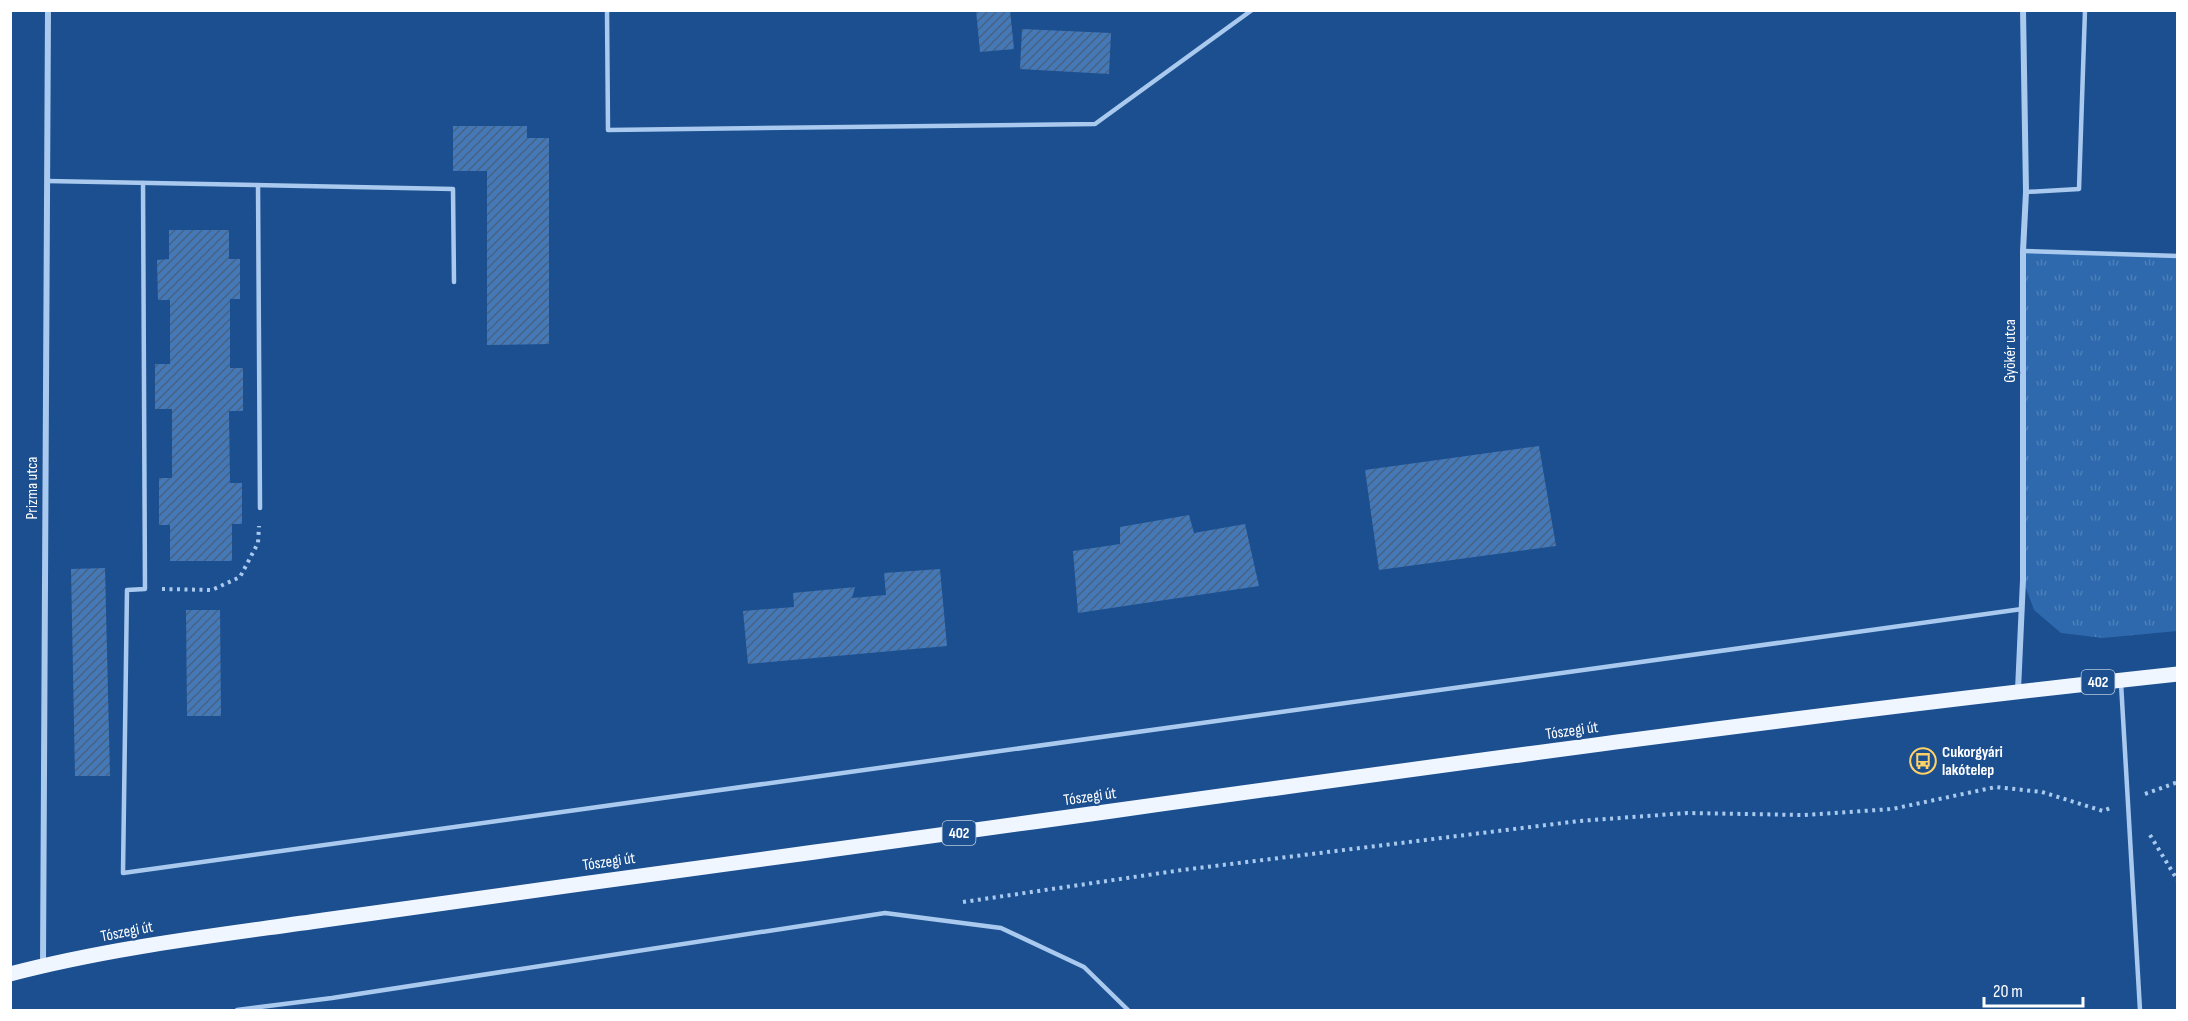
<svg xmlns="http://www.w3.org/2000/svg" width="2188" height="1021" font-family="'Sofia Sans Condensed',sans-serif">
<defs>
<pattern id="park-tufts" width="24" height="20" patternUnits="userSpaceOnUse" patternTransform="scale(1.5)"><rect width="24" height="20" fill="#2e69ad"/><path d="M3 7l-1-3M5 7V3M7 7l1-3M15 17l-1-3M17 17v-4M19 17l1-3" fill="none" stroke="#4d80b9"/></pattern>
<pattern id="building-hatch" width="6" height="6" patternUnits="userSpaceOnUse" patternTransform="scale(1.5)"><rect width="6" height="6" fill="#4478b7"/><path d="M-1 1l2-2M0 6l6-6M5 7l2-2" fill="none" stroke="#486282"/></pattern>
</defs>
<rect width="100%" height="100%" fill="#1b4f8f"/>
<polygon fill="url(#park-tufts)" points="2023,251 2177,256 2177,631 2103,638 2061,633 2034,610 2023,580"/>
<g fill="url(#building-hatch)">
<polygon points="976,10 1010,10 1014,49 980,52"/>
<polygon points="1022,29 1111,33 1109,74 1020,69"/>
<polygon points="453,126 527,126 527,138 549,138 549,344 487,345 487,171 453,171"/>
<polygon points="169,230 229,230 229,259 240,259 240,299 230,299 230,368 243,368 243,411 229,411 230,483 242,483 242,524 232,524 232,561 170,561 170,525 159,525 159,478 172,478 172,409 155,409 155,364 170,364 170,300 158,300 157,260 169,259"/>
<polygon points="1539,446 1556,546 1379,570 1365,470"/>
<polygon points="1189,515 1194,533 1245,524 1259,586 1078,613 1073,551 1120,544 1120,527"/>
<polygon points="105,568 110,776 75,776 71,569"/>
<polygon points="940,569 947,646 748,664 743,611 794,607 793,593 855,587 852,598 886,595 884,573"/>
<polygon points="186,610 220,610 221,716 187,716"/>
</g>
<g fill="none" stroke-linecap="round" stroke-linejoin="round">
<g stroke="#a9c9ee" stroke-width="4" stroke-dasharray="3 4.5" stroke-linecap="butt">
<polyline points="162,589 212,590 240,577 258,543 259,526"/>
<polyline points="2145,794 2178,782"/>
<polyline points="2150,835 2178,881"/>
<polyline points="963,902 1182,870 1579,821 1687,813 1804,815 1892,809 1996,787 2042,792 2103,811 2110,808"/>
</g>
<g stroke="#a9c9ee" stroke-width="4.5">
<polyline points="607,10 608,130 1095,124 1252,10"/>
<polyline points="47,181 453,189 454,282"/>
<polyline points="143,183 145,589 127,590 123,873 2022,609"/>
<polyline points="258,185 260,508"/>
<polyline points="2026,192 2079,189 2085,10"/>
<polyline points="2023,251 2178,256"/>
<polyline points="2121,683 2140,1010"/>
<polyline points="237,1010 332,998 885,913 1001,928 1084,967 1128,1010"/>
</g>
<g stroke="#a9c9ee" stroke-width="6">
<polyline points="2018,690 2023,580 2023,251 2026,192 2023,10"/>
<polyline points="43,965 48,10"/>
</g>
<path stroke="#f0f6ff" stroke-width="15" d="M 10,974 C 113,947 220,935 324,920 C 488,896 651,875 815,852 C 1269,790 1722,723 2178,674"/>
</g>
<defs>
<g id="bus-ring" transform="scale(1.35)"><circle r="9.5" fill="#1b4f8f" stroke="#ffd166" stroke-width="1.5"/><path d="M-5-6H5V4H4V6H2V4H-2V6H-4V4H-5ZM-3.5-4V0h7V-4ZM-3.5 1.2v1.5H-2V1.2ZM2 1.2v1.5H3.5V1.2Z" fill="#ffd166"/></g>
</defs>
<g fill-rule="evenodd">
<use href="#bus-ring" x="1923" y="761"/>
</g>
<g text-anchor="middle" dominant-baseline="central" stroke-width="4.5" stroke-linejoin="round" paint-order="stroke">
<g fill="#1b4f8f" stroke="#bbcadd" stroke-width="1.5">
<rect x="2081.5" y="670" width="33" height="24" rx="4.5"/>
<rect x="942.5" y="821" width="33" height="24" rx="4.5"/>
</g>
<g font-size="15" font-weight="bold" fill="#fff">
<text x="2098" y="682">402</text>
<text x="959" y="833">402</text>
</g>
<g font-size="16" fill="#fff" stroke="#1b4f8f">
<text transform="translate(2010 351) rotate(-90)">Gyökér utca</text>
<text transform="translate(32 488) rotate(-90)">Prizma utca</text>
<text transform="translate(1572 731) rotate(-8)">Tószegi út</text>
<text transform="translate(1090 797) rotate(-8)">Tószegi út</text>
<text transform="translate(609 862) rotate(-8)">Tószegi út</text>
<text transform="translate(127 932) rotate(-11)">Tószegi út</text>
</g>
<g font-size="16" font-weight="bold" fill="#fff" stroke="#1b4f8f" text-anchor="start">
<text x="1942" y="752">Cukorgyári<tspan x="1942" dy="18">lakótelep</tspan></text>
</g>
</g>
<rect width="2188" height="1021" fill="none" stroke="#ffffff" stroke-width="24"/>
<path d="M1984 997v9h99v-9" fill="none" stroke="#ffffff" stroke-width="3"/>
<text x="1993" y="997" font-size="18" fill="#ffffff" stroke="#1b4f8f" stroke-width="4.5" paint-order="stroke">20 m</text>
</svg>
